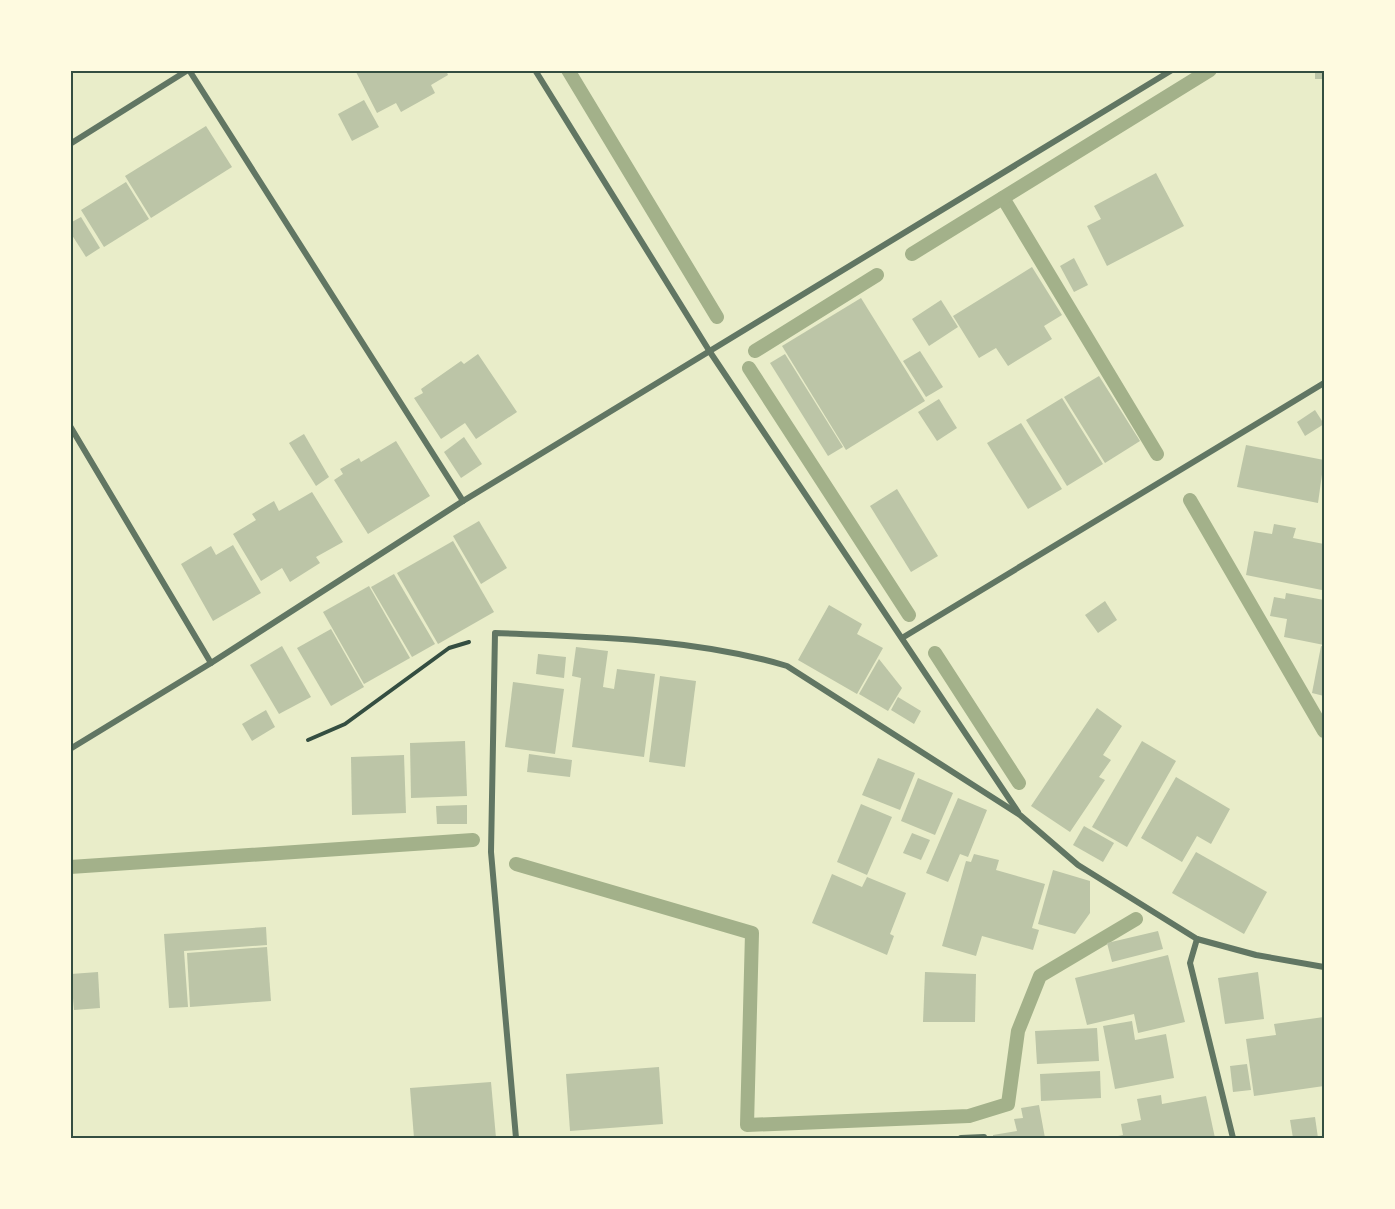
<svg xmlns="http://www.w3.org/2000/svg" width="1395" height="1209" font-family="Commissioner,sans-serif">
<rect width="100%" height="100%" fill="#e9edc9"/>
<g fill="none" stroke-linecap="round" stroke-linejoin="round">
<g stroke="#a3b18a" stroke-width="14">
<polyline points="568,70 717,317"/>
<polyline points="1003,198 1157,454"/>
<polyline points="912,254 1210,70"/>
<polyline points="755,351 877,275"/>
<polyline points="749,368 909,615"/>
<polyline points="1190,500 1324,731"/>
<polyline points="935,653 1019,783"/>
<polyline points="516,864 752,933 747,1125 969,1116 1008,1104 1018,1031 1040,976 1136,919"/>
<polyline points="70,867 473,840"/>
</g>
</g>
<g fill="#bcc5a7">
<polygon points="355,70 446,70 448,75 431,85 435,93 401,112 396,103 377,113"/>
<rect x="1315" y="70" width="9" height="9"/>
<polygon points="364,100 379,127 352,141 338,114"/>
<polygon points="206,126 232,167 151,218 125,176"/>
<polygon points="1156,173 1184,226 1107,266 1087,226 1101,219 1094,206"/>
<polygon points="126,182 149,219 104,247 81,210"/>
<polygon points="81,217 100,248 86,257 70,232 70,223"/>
<polygon points="1074,258 1088,285 1074,292 1060,266"/>
<polygon points="1032,267 1062,315 1044,326 1052,339 1008,366 996,348 979,358 953,316"/>
<polygon points="861,298 925,401 846,450 782,346"/>
<polygon points="941,300 958,327 929,346 912,319"/>
<polygon points="920,351 943,387 926,397 903,361"/>
<polygon points="478,354 517,412 476,439 465,423 441,439 414,398 423,393 421,389 461,361 464,364"/>
<polygon points="785,354 843,447 828,456 770,363"/>
<polygon points="1099,376 1140,441 1105,463 1064,397"/>
<polygon points="1062,398 1103,464 1067,486 1026,420"/>
<polygon points="939,399 957,428 937,441 918,412"/>
<polygon points="1315,410 1324,424 1305,436 1297,422"/>
<polygon points="1021,423 1062,489 1028,509 987,443"/>
<polygon points="304,434 329,477 316,486 289,443"/>
<polygon points="464,437 482,464 461,478 444,452"/>
<polygon points="396,441 430,496 368,534 334,480 343,474 340,469 359,458 361,462"/>
<polygon points="1246,445 1324,460 1318,503 1237,487"/>
<polygon points="897,489 938,556 911,572 870,506"/>
<polygon points="312,492 343,542 316,557 320,563 290,582 282,568 261,581 233,534 256,520 252,514 274,501 279,511"/>
<polygon points="479,521 507,568 481,584 453,536"/>
<polygon points="1274,524 1296,528 1293,538 1324,544 1322,590 1246,575 1254,531 1272,534"/>
<polygon points="453,541 494,612 438,644 397,573"/>
<polygon points="233,545 261,593 213,621 181,564 211,546 216,555"/>
<polygon points="394,574 435,644 412,657 371,587"/>
<polygon points="369,586 410,658 364,684 323,612"/>
<polygon points="1286,593 1324,600 1324,645 1284,637 1287,619 1270,616 1274,597 1285,599"/>
<polygon points="1105,601 1117,620 1098,633 1085,615"/>
<polygon points="829,605 862,624 857,634 883,648 857,694 798,660"/>
<polygon points="331,629 364,687 331,706 297,648"/>
<polygon points="282,646 311,697 279,714 250,665"/>
<polygon points="1321,646 1324,647 1324,696 1312,693"/>
<polygon points="576,647 608,651 603,687 614,689 617,669 655,674 644,757 572,747 581,678 572,676"/>
<polygon points="538,654 566,657 564,678 536,674"/>
<polygon points="879,659 902,688 888,711 859,694"/>
<polygon points="660,676 696,681 685,767 649,762"/>
<polygon points="513,682 564,689 555,754 505,747"/>
<polygon points="898,697 921,711 914,724 891,710"/>
<polygon points="1097,708 1122,726 1103,755 1111,760 1099,777 1105,780 1070,832 1031,806"/>
<polygon points="266,710 275,727 252,741 242,724"/>
<polygon points="465,741 467,796 411,798 410,743"/>
<polygon points="1142,741 1176,761 1127,847 1092,827"/>
<polygon points="529,754 572,760 570,777 527,772"/>
<polygon points="404,755 406,813 352,815 351,757"/>
<polygon points="878,758 915,773 900,810 862,795"/>
<polygon points="1176,777 1230,809 1211,844 1197,836 1182,862 1141,838"/>
<polygon points="918,778 953,793 935,835 901,821"/>
<polygon points="958,798 987,810 968,857 960,854 948,882 926,873"/>
<polygon points="861,804 892,817 867,875 837,862"/>
<polygon points="467,805 467,824 437,824 436,806"/>
<polygon points="1084,826 1114,843 1103,862 1073,845"/>
<polygon points="912,833 930,840 921,860 903,853"/>
<polygon points="1196,852 1267,892 1244,934 1172,893"/>
<polygon points="974,854 999,860 996,870 1045,884 1032,928 1039,930 1033,950 982,936 976,956 942,946 966,861 971,862"/>
<polygon points="1053,870 1090,881 1090,913 1075,934 1038,924"/>
<polygon points="832,874 862,887 867,877 906,893 890,934 894,936 887,955 812,923"/>
<polygon points="266,927 267,945 184,951 188,1007 169,1008 164,934"/>
<polygon points="1158,931 1163,949 1112,962 1107,943"/>
<polygon points="267,947 271,1001 190,1007 187,953"/>
<polygon points="1168,955 1185,1022 1138,1033 1134,1014 1087,1025 1075,978"/>
<polygon points="98,972 100,1008 74,1010 71,974"/>
<polygon points="925,972 976,974 975,1022 923,1022"/>
<polygon points="1258,972 1264,1019 1225,1024 1218,978"/>
<polygon points="1324,1017 1324,1086 1254,1096 1246,1039 1276,1035 1274,1024"/>
<polygon points="1132,1021 1135,1040 1166,1034 1174,1078 1115,1089 1103,1026"/>
<polygon points="1097,1028 1099,1061 1037,1064 1035,1031"/>
<polygon points="1247,1064 1251,1090 1233,1092 1230,1066"/>
<polygon points="659,1067 663,1124 570,1131 566,1074"/>
<polygon points="1100,1071 1101,1098 1041,1101 1040,1074"/>
<polygon points="491,1082 496,1138 414,1138 410,1088"/>
<polygon points="1161,1095 1162,1104 1206,1096 1215,1138 1108,1138 1123,1135 1121,1124 1141,1120 1137,1099"/>
<polygon points="1039,1105 1045,1138 993,1138 993,1135 1017,1131 1014,1119 1023,1118 1021,1108"/>
<polygon points="1315,1117 1318,1138 1293,1138 1290,1120"/>
</g>
<g fill="none" stroke-linecap="round" stroke-linejoin="round">
<polyline stroke="#344e41" stroke-width="4" points="308,740 345,724 449,648 469,642"/>
<g stroke="#617663" stroke-width="6">
<polyline points="189,70 463,501"/>
<polyline points="535,70 710,352 1018,812"/>
<polyline points="70,144 188,70"/>
<polyline points="70,426 211,663"/>
<polyline points="902,638 1324,383"/>
<polyline points="70,749 211,663 463,501 1172,70"/>
<polyline points="1197,939 1190,963 1233,1138"/>
<path d="M 516,1138 L 491,852 L 495,633 C 592,637 694,638 787,666 L 1020,815 L 1078,865 L 1197,939 L 1256,955 L 1324,967"/>
<polyline points="961,1138 984,1137"/>
</g>
</g>
<rect width="1395" height="1209" fill="none" stroke="#fefae0" stroke-width="144"/>
<rect x="72" y="72" width="1251" height="1065" fill="none" stroke="#344e41" stroke-width="2"/>
</svg>
